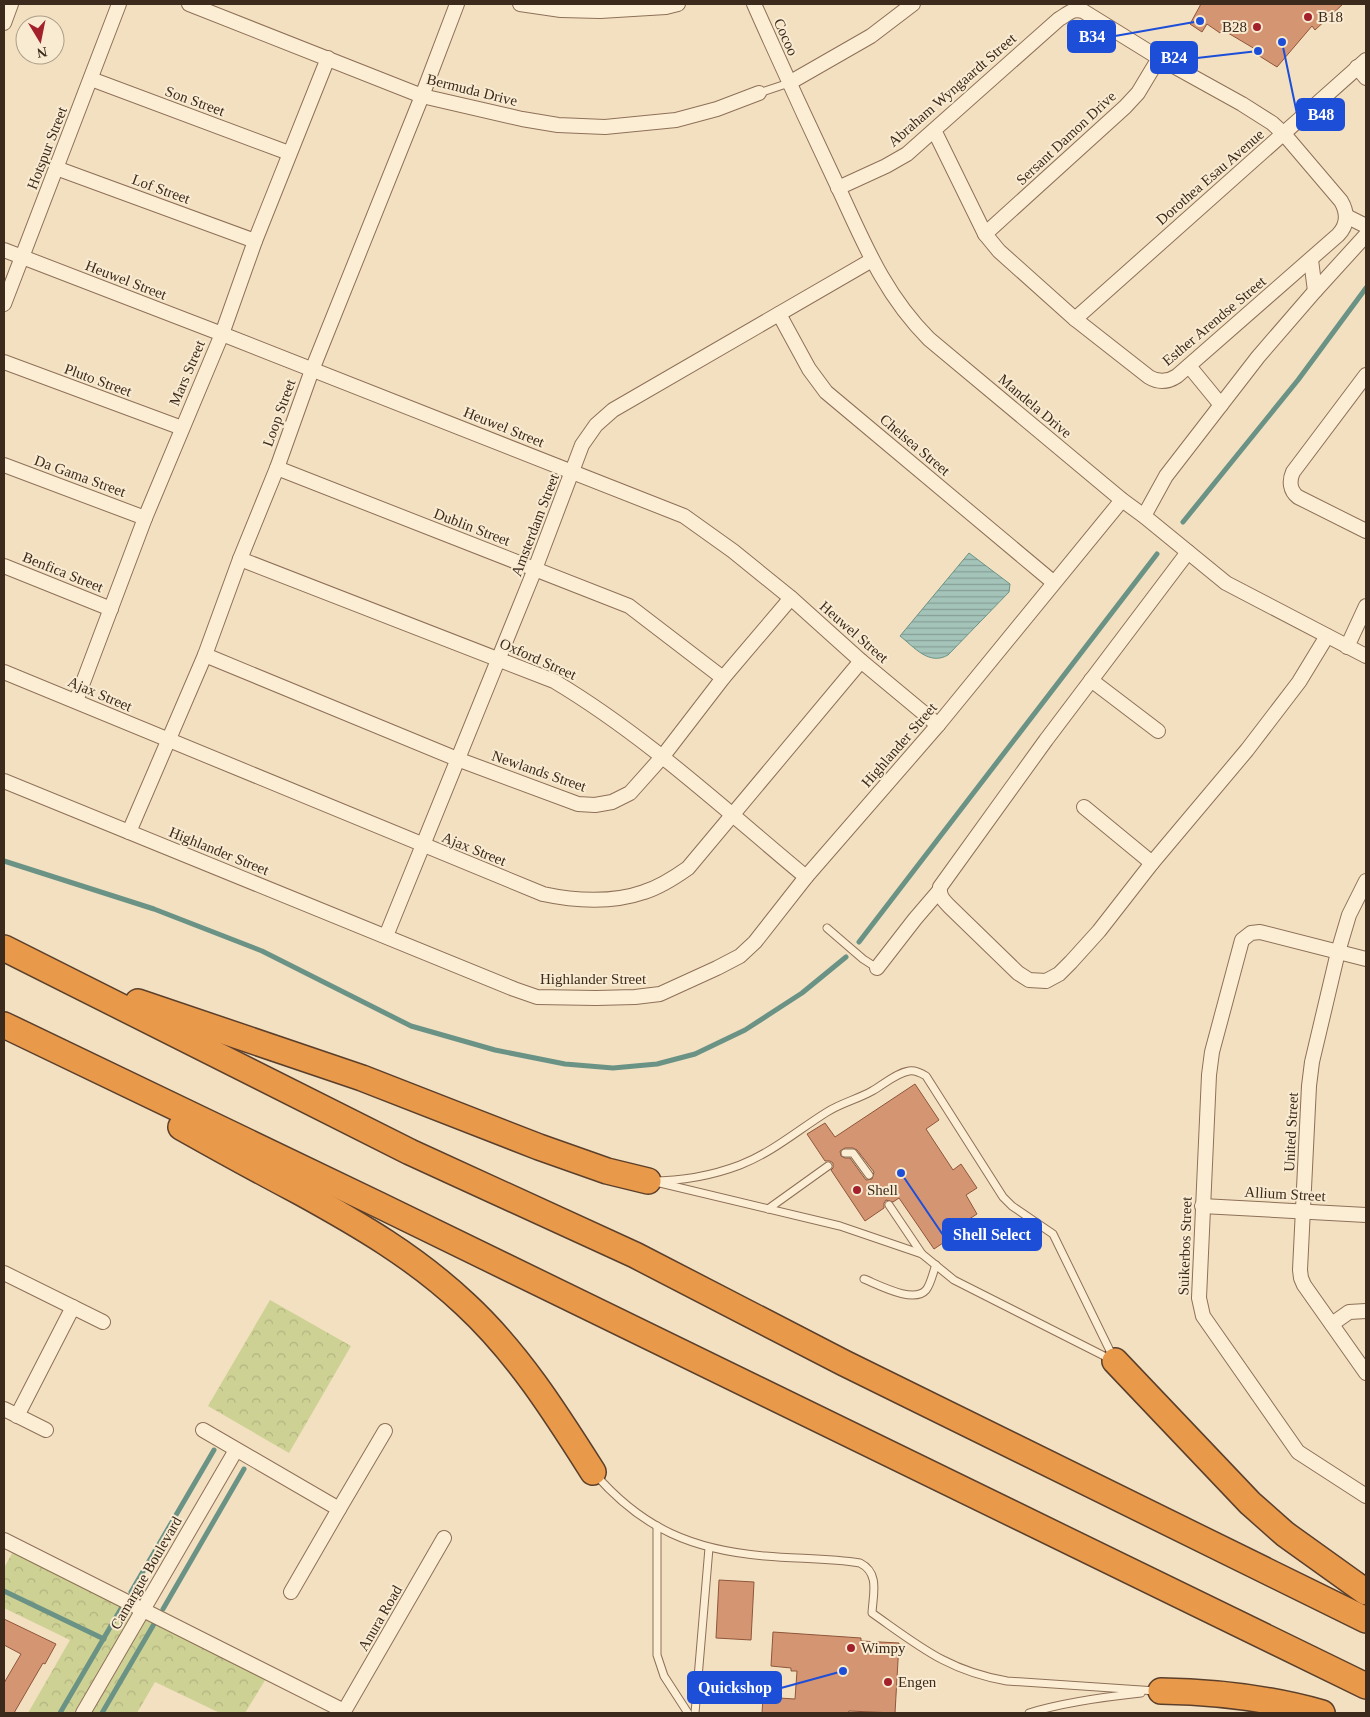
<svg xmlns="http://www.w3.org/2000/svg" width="1370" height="1717" font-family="Georgia,serif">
<defs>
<pattern id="park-crowns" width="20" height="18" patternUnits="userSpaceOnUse" patternTransform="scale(1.25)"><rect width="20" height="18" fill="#ced194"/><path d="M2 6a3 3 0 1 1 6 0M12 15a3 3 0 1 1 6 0" fill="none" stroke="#b2b47f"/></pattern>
<pattern id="water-rules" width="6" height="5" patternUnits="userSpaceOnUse" patternTransform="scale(1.25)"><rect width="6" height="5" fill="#a4c4b9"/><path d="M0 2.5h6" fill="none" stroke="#879f96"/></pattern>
</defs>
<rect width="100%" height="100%" fill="#f2e0c1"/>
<g fill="url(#park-crowns)">
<polygon points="270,1300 351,1346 289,1453 208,1406"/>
<polygon points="14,1550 134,1610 74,1713 28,1713 70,1640 4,1608 4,1568"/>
<polygon points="148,1617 267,1677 245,1713 220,1713 155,1682 137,1713 92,1713"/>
</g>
<path fill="url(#water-rules)" stroke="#6a9386" d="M 969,553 L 1010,584 L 1009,592 L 948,655 C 929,666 914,647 900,636 Z"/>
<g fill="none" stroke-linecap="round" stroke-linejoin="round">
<g stroke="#6a9386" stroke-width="5">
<polyline points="1183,522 1298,380 1366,288"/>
<polyline points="4,861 154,909 262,951 411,1026 495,1050 565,1064 613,1068 657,1064 695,1054 745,1030 802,993 846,957"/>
<polyline points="859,942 1157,554"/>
<polyline points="4,1591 104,1639"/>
<polyline points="131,1592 214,1450"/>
<polyline points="163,1609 244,1469"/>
<polyline points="60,1713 122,1607"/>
<polyline points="102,1713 154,1624"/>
</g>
</g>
<g fill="#d49573" stroke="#8f563a" fill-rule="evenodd">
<polygon points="1201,4 1343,4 1315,30 1312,26 1277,67 1253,52 1255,49 1223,30 1220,33 1207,24 1202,32 1190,24"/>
<path d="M 915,1084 L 939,1120 L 926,1129 L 953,1170 L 961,1164 L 977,1188 L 966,1195 L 977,1214 L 943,1236 L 946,1241 L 934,1249 L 899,1198 L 893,1202 L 886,1200 L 884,1203 L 884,1208 L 865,1221 L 831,1170 L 833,1168 L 833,1163 L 830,1161 L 825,1161 L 807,1134 L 825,1123 L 835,1137 ZM 845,1148 L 853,1148 L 857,1150 L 874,1172 L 872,1179 L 866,1180 L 850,1158 L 845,1158 L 841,1156 L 840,1151 Z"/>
<polygon points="719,1580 754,1582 751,1640 716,1638"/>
<polygon points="4,1619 56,1644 45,1664 43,1663 14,1713 4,1713 4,1683 21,1654 4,1645"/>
<polygon points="773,1632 861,1638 861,1641 899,1643 895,1713 849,1711 848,1713 762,1713 763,1697 795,1699 797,1671 791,1671 791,1668 771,1666"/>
</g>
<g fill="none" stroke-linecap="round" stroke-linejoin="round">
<g stroke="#8e7057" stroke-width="9">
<g id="lane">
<polyline points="759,93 789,83"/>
<polyline points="827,928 863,959 877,968"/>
<polyline points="845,1153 853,1153 869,1175"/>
<path d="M 651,1181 C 681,1181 711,1176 740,1165 C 773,1152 798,1130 827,1112 C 841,1103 858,1099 872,1091 C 883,1085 896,1073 909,1071 C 915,1070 921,1073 926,1076 L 1003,1197 L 1012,1206 L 1053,1234 L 1113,1357"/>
<polyline points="660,1183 840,1226 922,1254 954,1280 1112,1360"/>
<polyline points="889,1205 922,1254"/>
<polyline points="768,1209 828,1166"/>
<path d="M 864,1279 C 879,1285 914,1304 926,1290 C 931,1284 933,1272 936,1265"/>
<path d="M 595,1474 C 643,1529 693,1550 765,1556 C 797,1559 829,1558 860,1563 C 880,1573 873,1594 872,1613 C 919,1646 948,1671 1007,1681 L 1156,1691"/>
<polyline points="657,1526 657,1655 664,1676 688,1713"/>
<polyline points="695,1713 709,1548"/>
<path d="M 1029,1713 C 1065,1702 1103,1697 1141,1693"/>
</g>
</g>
<g stroke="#8e7057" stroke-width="16">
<g id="street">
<polyline points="189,4 422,96 522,119 558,125 605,127 676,120 717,109 759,93"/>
<polyline points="520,4 561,10 600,11 666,7 678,4"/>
<path d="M 754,4 C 781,65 809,126 838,187 C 864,243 884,294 929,339 L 1122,500 L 1144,516 L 1226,583 L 1366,656"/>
<polyline points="4,23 11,4"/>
<polyline points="1357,67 1366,78"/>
<polyline points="91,79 289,153"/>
<polyline points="789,83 871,36 913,4"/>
<polyline points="56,168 255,241"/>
<path d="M 838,188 L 886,166 L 907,154 L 1059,19 C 1068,14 1072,8 1083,11 L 1159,58 L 1242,104 L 1272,123 L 1284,134 L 1341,201 C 1348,213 1348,225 1338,235 L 1177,376 C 1168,382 1159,383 1149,377 L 1075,319 L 999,251 L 985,234 L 934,130"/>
<polyline points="1346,216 1366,226"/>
<polyline points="985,234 1125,107 1138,93 1159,58"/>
<polyline points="4,250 222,334 684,516 733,551 791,598 861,661 938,725"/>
<polyline points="1311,260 1315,291"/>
<polyline points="4,304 119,4"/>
<polyline points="779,314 809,369 826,392 1053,582"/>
<polyline points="1075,319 1366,60"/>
<polyline points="4,362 182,428"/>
<polyline points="1189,366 1221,405"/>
<path d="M 1366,375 L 1293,472 C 1289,481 1290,491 1298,497 L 1366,531"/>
<polyline points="4,465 145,518"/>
<polyline points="277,468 629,606 723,678"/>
<polyline points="1144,516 1166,476 1258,357 1315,291 1366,235"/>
<path d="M 1188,552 L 1046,740 L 940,887 C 939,896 943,900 950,907 L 1018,973 L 1029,980 L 1046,981 L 1059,974 L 1071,962 L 1099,931 L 1152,863 L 1247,750 L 1299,682 L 1327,636"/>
<path d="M 240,559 L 554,681 C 646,736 724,809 806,877"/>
<polyline points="4,566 111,609"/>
<polyline points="1347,647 1366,606"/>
<polyline points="205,655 457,759 578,804 595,805 612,802 630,793 663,756 723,678 791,598"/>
<path d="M 4,672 L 543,894 C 575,901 613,903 644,892 C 660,887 674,878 688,868 L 861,661"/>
<polyline points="1091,680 1158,731"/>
<polyline points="76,701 145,518 222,334 255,241 328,58"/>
<polyline points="4,781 514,989 537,997 596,998 635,997 660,994 717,968 740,956 755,942 806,877 938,725 1122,500"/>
<polyline points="1084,807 1152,863"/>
<polyline points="129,832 205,655 240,559 277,468 312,370 422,96 457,4"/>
<polyline points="1366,881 1349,915 1338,952 1312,1062 1309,1086 1300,1270 1301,1278 1304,1285 1366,1373"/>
<polyline points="386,936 535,569 582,445 596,425 613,410 872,260"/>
<polyline points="1366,959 1260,932 1251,933 1242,940 1212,1052 1209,1075 1199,1298 1203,1316 1298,1452 1366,1496"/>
<polyline points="877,968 915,919 939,891"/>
<polyline points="1202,1206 1366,1215"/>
<polyline points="4,1273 103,1322"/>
<polyline points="1332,1324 1349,1312 1366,1311"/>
<polyline points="4,1409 46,1430"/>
<polyline points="17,1416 73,1307"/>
<polyline points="203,1430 339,1509 291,1592"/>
<polyline points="339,1509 385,1431"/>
<polyline points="4,1540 344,1711"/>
<polyline points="83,1713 236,1450"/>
<polyline points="343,1713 444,1538"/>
</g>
</g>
<g stroke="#5b3f2b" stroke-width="28">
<g id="highway">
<polyline points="4,948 410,1152 635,1255 844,1363 1366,1620"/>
<polyline points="138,1002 362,1078 539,1147 607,1171 648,1181"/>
<polyline points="4,1025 379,1205 1366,1686"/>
<path d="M 181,1127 C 220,1149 260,1171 300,1192 C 360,1225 415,1257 465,1304 C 517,1352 555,1412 593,1472"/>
<polyline points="1115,1361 1250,1503 1285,1534 1366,1592"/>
<path d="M 1161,1691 C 1216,1692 1270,1698 1322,1713"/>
</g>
</g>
<use href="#lane" stroke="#fceed5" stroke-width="7"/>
<use href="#street" stroke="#fceed5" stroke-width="14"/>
<use href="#highway" stroke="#e9994a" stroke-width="25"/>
</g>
<g fill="#a2212a" stroke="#f9ebd1" stroke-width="2">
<circle cx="1308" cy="17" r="5"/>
<circle cx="1257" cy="27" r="5"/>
<circle cx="857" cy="1190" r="5"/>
<circle cx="851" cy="1648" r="5"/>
<circle cx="888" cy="1682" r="5"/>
</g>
<g text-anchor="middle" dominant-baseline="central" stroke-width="4" stroke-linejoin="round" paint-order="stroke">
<g font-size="15" fill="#3c2a1c" stroke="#f9ebd1" text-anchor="start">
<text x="1318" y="17">B18</text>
<text x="1247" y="27" text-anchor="end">B28</text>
<text x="867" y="1190">Shell</text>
<text x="861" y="1648">Wimpy</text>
<text x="898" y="1682">Engen</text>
</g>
<g font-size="15" fill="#3c2a1c" stroke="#f9ebd1">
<text transform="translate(786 37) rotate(66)">Cocoo</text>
<text transform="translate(472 90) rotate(14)">Bermuda Drive</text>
<text transform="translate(952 90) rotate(-41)">Abraham Wyngaardt Street</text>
<text transform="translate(195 101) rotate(20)">Son Street</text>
<text transform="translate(1066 138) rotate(-43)">Sersant Damon Drive</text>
<text transform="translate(47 148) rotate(-69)">Hotspur Street</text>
<text transform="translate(1210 177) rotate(-41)">Dorothea Esau Avenue</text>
<text transform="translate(161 189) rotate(20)">Lof Street</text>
<text transform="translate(126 280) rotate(21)">Heuwel Street</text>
<text transform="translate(1214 321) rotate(-40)">Esther Arendse Street</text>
<text transform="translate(187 373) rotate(-67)">Mars Street</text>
<text transform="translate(98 380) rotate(20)">Pluto Street</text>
<text transform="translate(1035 406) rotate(40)">Mandela Drive</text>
<text transform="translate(279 413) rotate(-70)">Loop Street</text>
<text transform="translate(504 427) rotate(22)">Heuwel Street</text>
<text transform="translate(915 445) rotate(40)">Chelsea Street</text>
<text transform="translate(80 476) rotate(20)">Da Gama Street</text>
<text transform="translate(535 525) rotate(-69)">Amsterdam Street</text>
<text transform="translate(472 527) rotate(21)">Dublin Street</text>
<text transform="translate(63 572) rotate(22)">Benfica Street</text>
<text transform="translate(854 632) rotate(41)">Heuwel Street</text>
<text transform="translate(538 659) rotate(24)">Oxford Street</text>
<text transform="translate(100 694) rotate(23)">Ajax Street</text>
<text transform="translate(899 745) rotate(-49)">Highlander Street</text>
<text transform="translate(539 771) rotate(19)">Newlands Street</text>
<text transform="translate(474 849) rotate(22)">Ajax Street</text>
<text transform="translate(219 851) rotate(22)">Highlander Street</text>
<text x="593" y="979">Highlander Street</text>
<text transform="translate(1291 1132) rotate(-87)">United Street</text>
<text transform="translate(1285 1194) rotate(3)">Allium Street</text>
<text transform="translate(1185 1246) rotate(-88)">Suikerbos Street</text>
<text transform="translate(146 1573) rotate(-60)">Camargue Boulevard</text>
<text transform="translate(380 1618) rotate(-60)">Anura Road</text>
</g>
</g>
<path fill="none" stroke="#1d4ed8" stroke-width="2" d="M1200 21L1115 36M1258 51L1197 58M1282 42L1297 114M901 1173L943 1235M843 1671L781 1688"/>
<g fill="#1d4ed8" stroke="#f9ebd1" stroke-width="2">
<circle cx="1200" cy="21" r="5"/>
<circle cx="1258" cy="51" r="5"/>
<circle cx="1282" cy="42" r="5"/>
<circle cx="901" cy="1173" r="5"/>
<circle cx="843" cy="1671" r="5"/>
</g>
<g fill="#1d4ed8" stroke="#1d4ed8" stroke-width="2">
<rect x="1068" y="21" width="47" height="31" rx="5"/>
<rect x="1151" y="42" width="46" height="31" rx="5"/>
<rect x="1297" y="99" width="47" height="31" rx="5"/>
<rect x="943" y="1219" width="98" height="31" rx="5"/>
<rect x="688" y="1672" width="93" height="31" rx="5"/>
</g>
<g font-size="16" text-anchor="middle" font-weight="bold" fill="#fff">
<text x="1092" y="42">B34</text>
<text x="1174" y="63">B24</text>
<text x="1321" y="120">B48</text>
<text x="992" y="1240">Shell Select</text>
<text x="735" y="1693">Quickshop</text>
</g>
<rect width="1370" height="1717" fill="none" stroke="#3c2a1c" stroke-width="10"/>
<g transform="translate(40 40) rotate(170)"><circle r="24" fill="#f9ebd1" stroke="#ad9e89"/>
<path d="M0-4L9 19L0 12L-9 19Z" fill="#a2212a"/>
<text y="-8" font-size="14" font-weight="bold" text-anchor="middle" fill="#3c2a1c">N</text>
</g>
</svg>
